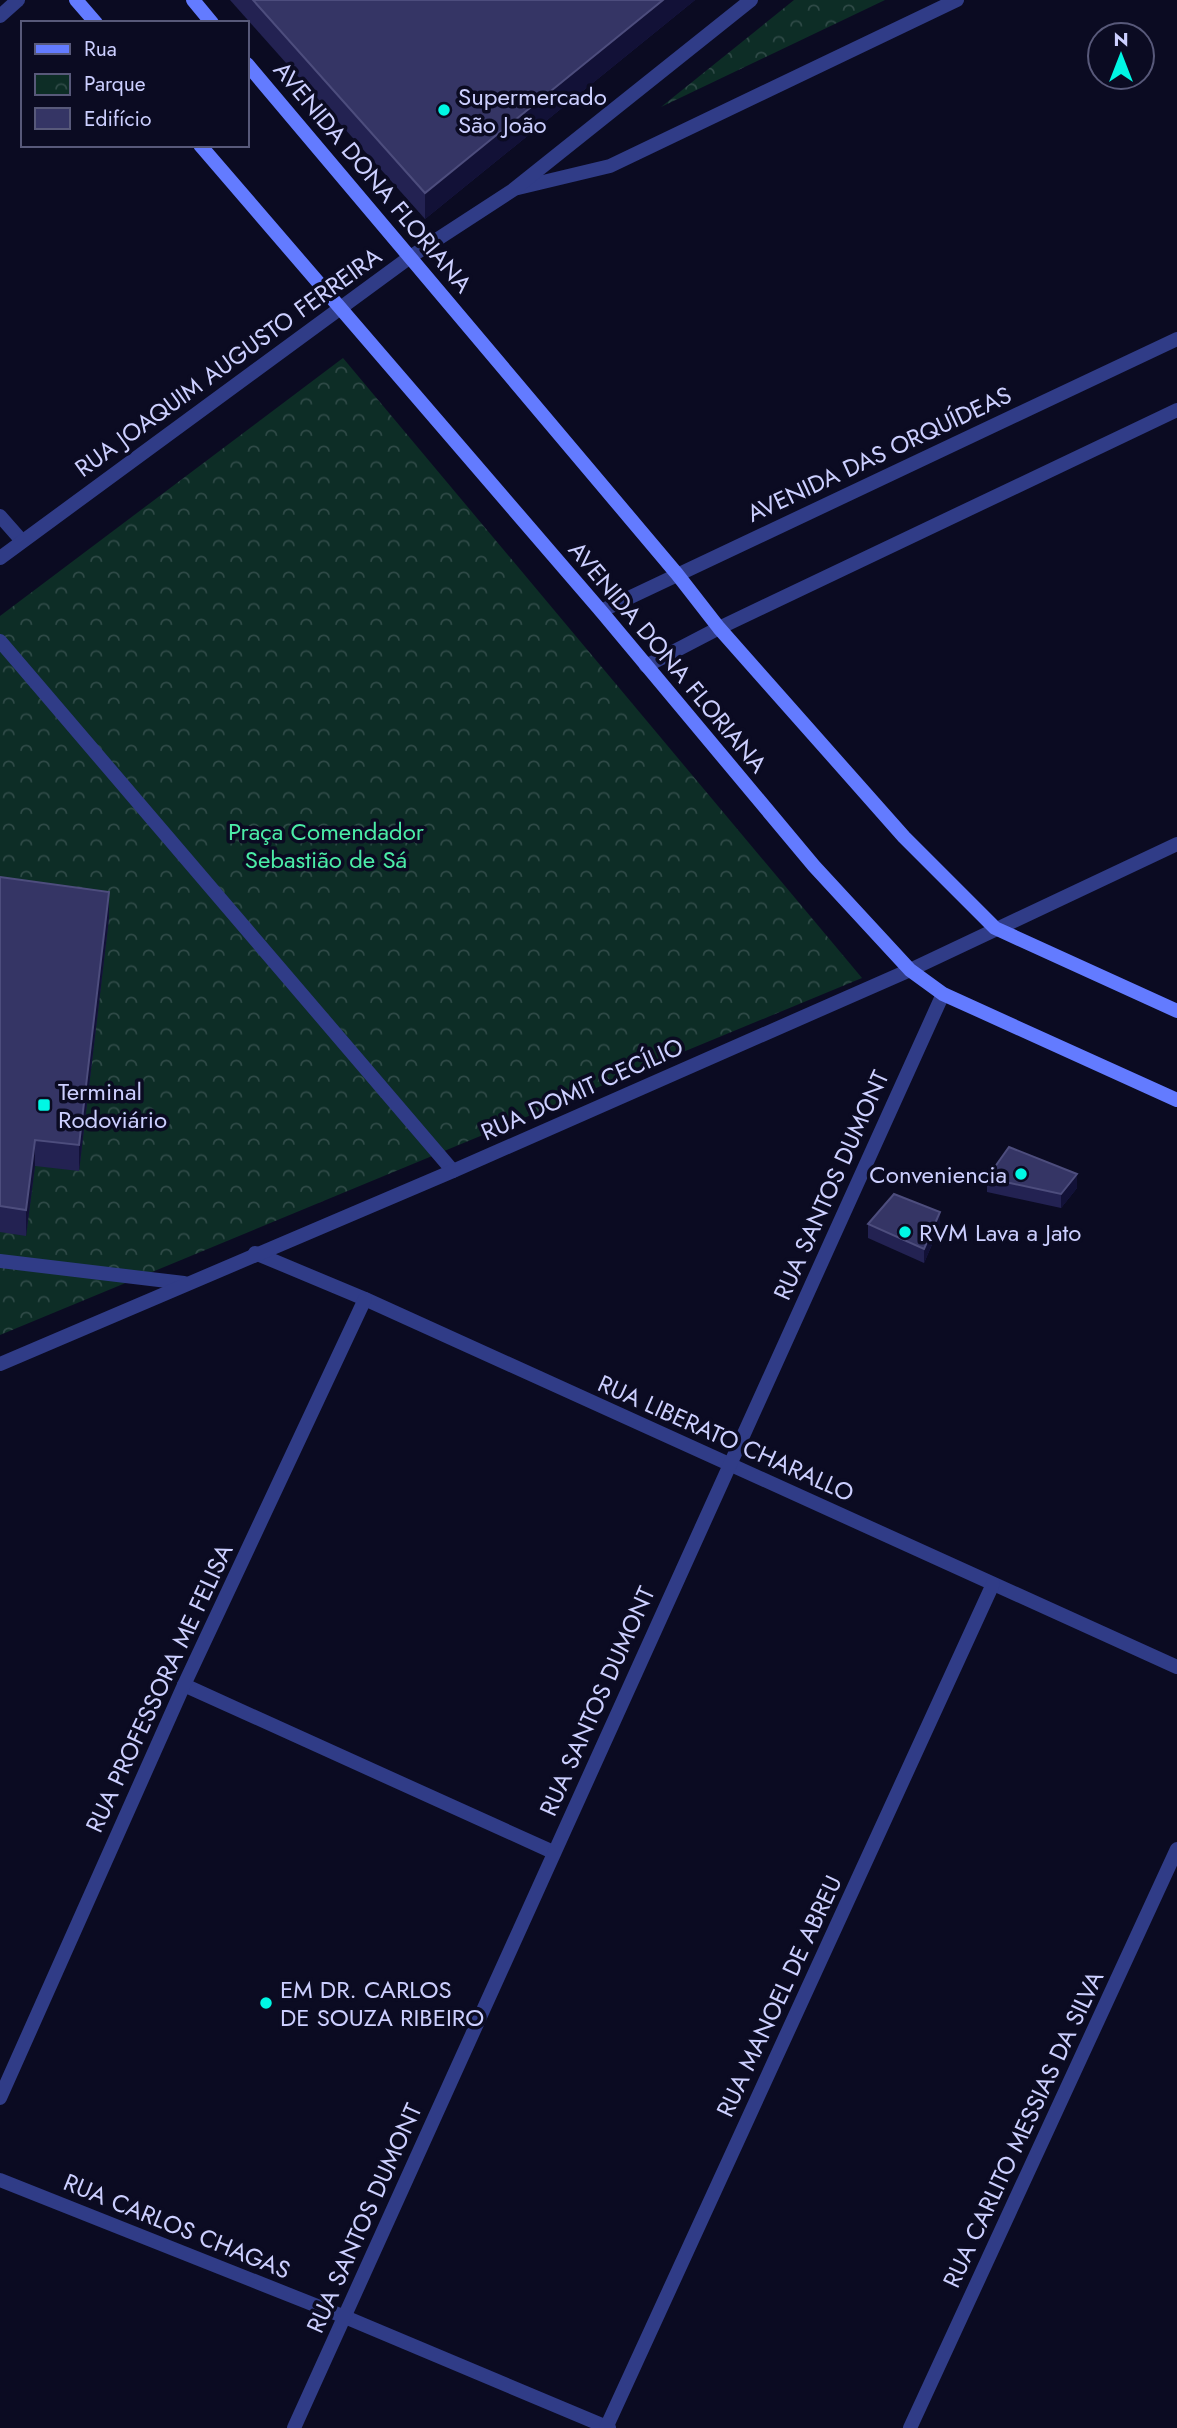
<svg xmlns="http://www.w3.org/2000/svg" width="1177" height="2428" font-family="Jost,sans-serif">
<defs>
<pattern id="park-crowns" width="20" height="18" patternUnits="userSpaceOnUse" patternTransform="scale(1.75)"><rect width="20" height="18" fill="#0d2d26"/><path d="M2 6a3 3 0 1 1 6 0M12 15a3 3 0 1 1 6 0" fill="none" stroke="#2f4a47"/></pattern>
</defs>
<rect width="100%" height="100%" fill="#0b0b22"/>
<g fill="url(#park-crowns)">
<polygon points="794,0 885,0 661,107"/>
<polygon points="343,358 862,978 0,1335 0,616"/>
</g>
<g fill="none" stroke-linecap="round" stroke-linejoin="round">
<polyline stroke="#303c87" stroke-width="14" points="0,1261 184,1283"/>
<g stroke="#303c87" stroke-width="14">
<polyline points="0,16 18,0"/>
<polyline points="518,188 610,166 957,0"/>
<polyline points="0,516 22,541"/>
<polyline points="0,558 410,257 513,190 751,0"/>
<polyline points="601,611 1177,339"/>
<polyline points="0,641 453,1171"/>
<polyline points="646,666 719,628 1177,410"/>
<polyline points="255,1253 365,1299 1177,1667"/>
<polyline points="0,1364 453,1171 910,970 1177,844"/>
<polyline points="184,1685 553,1852"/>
<polyline points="0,2098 184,1685 365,1299"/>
<polyline points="0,2180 345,2317 609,2428"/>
<polyline points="294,2428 943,994"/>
<polyline points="606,2428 993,1584"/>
<polyline points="910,2428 1177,1849"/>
</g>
<g stroke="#637bff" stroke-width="14">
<polyline points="76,0 96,23"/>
<polyline points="193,0 212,23"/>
<polyline points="247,64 677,574 719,628 904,837 995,928 1177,1011"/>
<polyline points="200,145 601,611 814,866 910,970 943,994 1177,1100"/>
</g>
</g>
<g fill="#232252">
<polygon points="230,0 695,0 425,219"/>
<polygon points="0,877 109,918 79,1171 35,1166 26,1236 0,1232"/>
<polygon points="987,1178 1077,1188 1061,1208 987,1192"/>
<polygon points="868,1224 940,1226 924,1263 868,1238"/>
</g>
<g fill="#121137">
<polygon points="663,0 695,0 425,219 425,193"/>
<polygon points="109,892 109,918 79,1171 79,1145"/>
<polygon points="35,1140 35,1166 26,1236 26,1210"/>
<polygon points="1077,1174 1077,1188 1061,1208 1061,1194"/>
<polygon points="940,1212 940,1226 924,1263 924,1249"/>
</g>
<g fill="#353565" stroke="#4d4d7d" stroke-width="2">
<polygon points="253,0 663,0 425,193"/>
<polygon points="0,877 109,892 79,1145 35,1140 26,1210 0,1206"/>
<polygon points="1009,1147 1077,1174 1061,1194 987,1178"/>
<polygon points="894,1194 940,1212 924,1249 868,1224"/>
</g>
<g fill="#00f7e4" stroke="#0b0b22" stroke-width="2.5">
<circle cx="444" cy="110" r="7"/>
<rect x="37" y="1098" width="14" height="14" rx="3.5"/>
<circle cx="1021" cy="1174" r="7"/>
<circle cx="905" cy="1232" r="7"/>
<circle cx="266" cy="2003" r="7"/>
</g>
<g text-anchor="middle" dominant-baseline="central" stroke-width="7" stroke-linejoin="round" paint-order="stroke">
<g font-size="24" fill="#cccfff" stroke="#0b0b22" text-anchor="start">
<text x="458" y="96">Supermercado<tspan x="458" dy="28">São João</tspan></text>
<text x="58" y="1091">Terminal<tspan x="58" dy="28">Rodoviário</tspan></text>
<text x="1007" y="1174" text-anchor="end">Conveniencia</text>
<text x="919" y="1232">RVM Lava a Jato</text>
<text x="280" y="1989">EM DR. CARLOS<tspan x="280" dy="28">DE SOUZA RIBEIRO</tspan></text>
</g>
<g font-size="24" fill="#cccfff" stroke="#0b0b22">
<text transform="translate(373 177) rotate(50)">AVENIDA DONA FLORIANA</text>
<text transform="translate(228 362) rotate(-36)">RUA JOAQUIM AUGUSTO FERREIRA</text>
<text transform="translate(879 454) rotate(-25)">AVENIDA DAS ORQUÍDEAS</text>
<text transform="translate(668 657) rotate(50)">AVENIDA DONA FLORIANA</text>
<text transform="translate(582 1089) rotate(-24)">RUA DOMIT CECÍLIO</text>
<text transform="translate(831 1185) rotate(-66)">RUA SANTOS DUMONT</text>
<text transform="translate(726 1438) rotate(24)">RUA LIBERATO CHARALLO</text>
<text transform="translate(159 1688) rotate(-65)">RUA PROFESSORA ME FELISA</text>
<text transform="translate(597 1701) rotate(-66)">RUA SANTOS DUMONT</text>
<text transform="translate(779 1996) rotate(-65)">RUA MANOEL DE ABREU</text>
<text transform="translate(1023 2129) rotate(-65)">RUA CARLITO MESSIAS DA SILVA</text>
<text transform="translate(364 2218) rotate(-66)">RUA SANTOS DUMONT</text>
<text transform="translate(177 2226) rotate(22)">RUA CARLOS CHAGAS</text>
</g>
<g font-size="24" fill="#4beca7" stroke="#0b0b22">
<text x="326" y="831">Praça Comendador<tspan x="326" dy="28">Sebastião de Sá</tspan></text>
</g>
</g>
<rect x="21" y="21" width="228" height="126" fill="#0b0b22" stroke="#58597a" stroke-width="2"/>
<rect x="35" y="44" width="35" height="10" fill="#637bff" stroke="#58597a" stroke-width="2"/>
<text x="84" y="56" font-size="21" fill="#cccfff">Rua</text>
<rect x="35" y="74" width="35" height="21" fill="url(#park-crowns)" stroke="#58597a" stroke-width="2"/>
<text x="84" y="91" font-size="21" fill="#cccfff">Parque</text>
<rect x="35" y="108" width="35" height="21" fill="#353565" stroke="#58597a" stroke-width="2"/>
<text x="84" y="126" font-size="21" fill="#cccfff">Edifício</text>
<g transform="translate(1121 56)"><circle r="33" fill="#0b0b22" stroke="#58597a" stroke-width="2"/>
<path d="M0-5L12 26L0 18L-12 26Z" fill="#00f7e4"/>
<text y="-10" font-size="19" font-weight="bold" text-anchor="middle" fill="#cccfff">N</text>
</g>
</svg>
